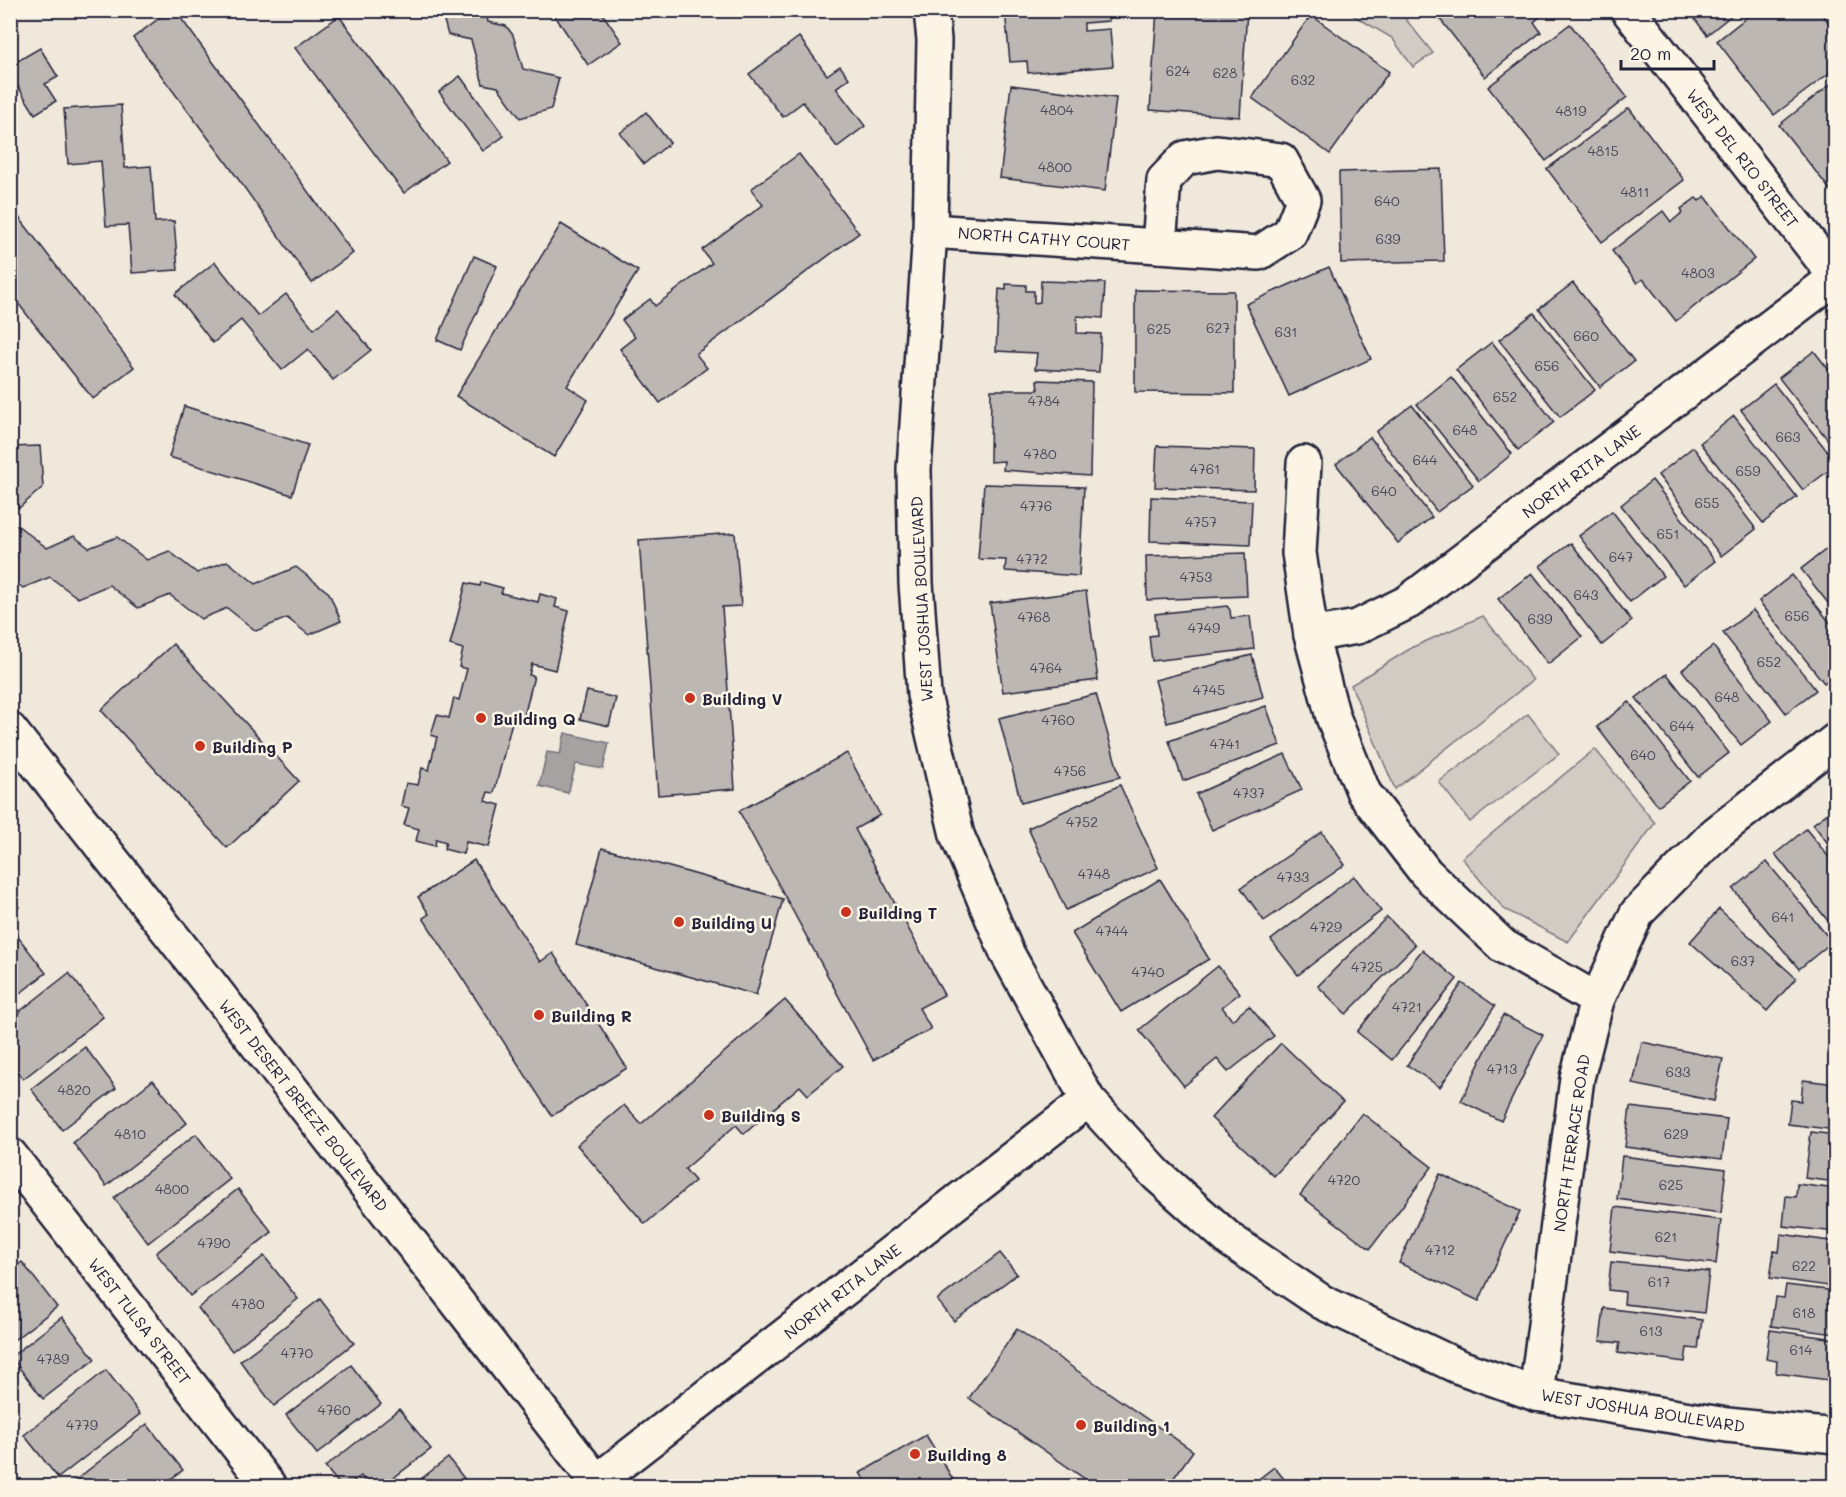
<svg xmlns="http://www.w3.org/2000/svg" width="1846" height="1497" font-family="Mali,sans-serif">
<rect width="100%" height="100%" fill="#efe8db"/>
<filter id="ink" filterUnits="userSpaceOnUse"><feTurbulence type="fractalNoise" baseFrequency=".0167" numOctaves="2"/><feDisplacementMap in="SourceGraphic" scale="12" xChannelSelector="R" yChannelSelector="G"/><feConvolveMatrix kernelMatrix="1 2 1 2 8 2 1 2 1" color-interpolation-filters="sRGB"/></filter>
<g filter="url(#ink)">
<g fill="#d1cbc3" stroke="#7a767f" stroke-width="1.5">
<polygon points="1346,11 1399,11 1433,53 1413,67 1392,38"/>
<polygon points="1483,616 1533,680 1395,789 1351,685 1413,647"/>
<polygon points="1528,714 1559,754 1470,822 1439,782"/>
<polygon points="1595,749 1655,823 1568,942 1504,909 1462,858"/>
</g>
<polygon fill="#a6a2a2" stroke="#716f79" stroke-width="1.5" points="565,733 609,743 603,769 576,764 568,793 539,786 547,752 560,754"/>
<g fill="#bcb7b3" stroke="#22223b" stroke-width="1.5">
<polygon points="170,10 175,10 353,253 312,283 224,159 133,38"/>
<polygon points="441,10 485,10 488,22 506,26 513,35 523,69 559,78 551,109 520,118 498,87 483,84 471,40 448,35"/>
<polygon points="551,10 600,10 622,42 588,65"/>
<polygon points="1005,10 1108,10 1109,21 1084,23 1084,31 1110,29 1113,66 1028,73 1027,61 1010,62"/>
<polygon points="1157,10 1247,10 1240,117 1150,110"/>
<polygon points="1433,10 1548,10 1534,22 1541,32 1485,77"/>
<polygon points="1688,10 1738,10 1707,35"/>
<polygon points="1756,10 1819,10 1836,32 1836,68 1774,115 1717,41"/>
<polygon points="1311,15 1389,72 1330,154 1252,98"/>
<polygon points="339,16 447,161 404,193 295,48"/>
<polygon points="1570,24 1627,97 1546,161 1488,87"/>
<polygon points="799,37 827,75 840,66 849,78 836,88 865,126 837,147 803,102 783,117 749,74"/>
<polygon points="40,48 58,77 45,84 56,101 35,114 17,85 10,88 10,53 16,62"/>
<polygon points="460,76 504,136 483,151 439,92"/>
<polygon points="1836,80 1836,187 1831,191 1779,125"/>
<polygon points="1011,85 1116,98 1105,191 1000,178"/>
<polygon points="121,105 125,168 151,166 155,222 174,221 178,270 132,273 128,225 106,226 101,161 68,164 64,109"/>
<polygon points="1629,108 1684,180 1602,242 1547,169"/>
<polygon points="646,112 670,143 644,164 620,133"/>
<polygon points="799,154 859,233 696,354 707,368 660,403 620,349 635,337 622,320 650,299 655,306 712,263 702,250 763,205 751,189"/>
<polygon points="1441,169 1444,261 1341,263 1339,172"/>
<polygon points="1705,196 1754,259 1676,321 1643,279 1637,283 1612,251 1663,211 1671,222 1683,212 1681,209 1696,198 1699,201"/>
<polygon points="18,216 134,367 93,399 10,293 10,221"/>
<polygon points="561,224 638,271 567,386 588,400 554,457 456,396"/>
<polygon points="474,256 497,266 460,350 437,340"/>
<polygon points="215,262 258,316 286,294 314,329 338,309 371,350 333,380 308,349 282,370 241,320 213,343 175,294"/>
<polygon points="1329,267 1371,359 1289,396 1246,304"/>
<polygon points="1041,281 1105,283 1103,318 1077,316 1077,333 1101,334 1099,372 1035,369 1037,353 996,351 999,289 1006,290 1006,284 1026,285 1026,291 1034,291 1034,303 1040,302"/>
<polygon points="1573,283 1634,361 1600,387 1539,309"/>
<polygon points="1135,290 1234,291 1234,393 1135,392"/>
<polygon points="1534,313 1595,390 1560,417 1499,340"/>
<polygon points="1492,342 1554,422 1518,450 1456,370"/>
<polygon points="1814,351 1836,379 1836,450 1779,378"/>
<polygon points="1451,377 1512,454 1479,481 1417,404"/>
<polygon points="1037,380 1092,382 1090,476 1003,470 1004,461 990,462 991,390 1038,390"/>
<polygon points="1774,384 1836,462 1836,465 1803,490 1741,410"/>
<polygon points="1412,405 1473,485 1437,512 1376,432"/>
<polygon points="184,406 308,445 292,495 169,457"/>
<polygon points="1734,416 1797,497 1763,523 1700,443"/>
<polygon points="1370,437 1432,517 1398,543 1336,464"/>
<polygon points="40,446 43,487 19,508 10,499 10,447"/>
<polygon points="1157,446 1255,449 1254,490 1155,487"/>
<polygon points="1693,447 1756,529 1721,556 1658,475"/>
<polygon points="1652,480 1715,561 1684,585 1621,505"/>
<polygon points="984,484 1084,487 1079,576 1005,571 1006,560 978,559"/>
<polygon points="1151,497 1252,501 1250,545 1150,541"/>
<polygon points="1612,511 1663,576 1630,602 1579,536"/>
<polygon points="17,525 47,548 74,536 89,548 117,537 147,560 169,551 197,573 227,561 256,584 296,567 329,593 341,621 309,635 287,618 256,631 227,608 201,619 170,595 138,608 109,585 78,598 50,577 23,588 10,578 10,528"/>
<polygon points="735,533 741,606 722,607 735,789 658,795 639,540"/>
<polygon points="1571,543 1632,621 1602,645 1540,566"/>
<polygon points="1833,544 1836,547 1836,613 1801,569"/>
<polygon points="1245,553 1247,596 1147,600 1146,556"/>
<polygon points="1532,573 1582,637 1548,664 1498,599"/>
<polygon points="1792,575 1836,630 1836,674 1824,683 1759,601"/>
<polygon points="481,582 503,588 501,593 538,602 540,594 557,599 555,607 569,611 555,670 532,664 529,675 534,676 523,721 513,718 494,793 488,792 485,801 500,805 489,847 466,842 463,854 444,849 446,842 436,839 435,846 416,841 419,829 404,825 409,808 401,806 406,783 418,785 422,768 429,770 437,737 431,735 437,715 449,718 454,698 459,700 467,669 459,667 463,649 450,645 466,583 480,586"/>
<polygon points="1086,591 1098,680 1003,692 990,603"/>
<polygon points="1227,606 1230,610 1231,618 1250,616 1254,649 1152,661 1149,636 1157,635 1155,614"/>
<polygon points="1753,610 1816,690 1786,713 1723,633"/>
<polygon points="173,644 299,781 227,848 101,710"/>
<polygon points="1713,646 1772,721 1741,745 1682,670"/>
<polygon points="1252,655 1263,697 1167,723 1155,680"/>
<polygon points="1667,674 1729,753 1698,777 1636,698"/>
<polygon points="587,691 616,698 609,726 580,719"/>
<polygon points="1096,694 1120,777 1021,803 999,718"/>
<polygon points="1629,702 1690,781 1658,806 1597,727"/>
<polygon points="1266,706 1280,745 1183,781 1169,741"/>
<polygon points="847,753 880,815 855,829 944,995 919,1008 931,1029 873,1060 739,811"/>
<polygon points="1285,754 1302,790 1212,830 1196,794"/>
<polygon points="1120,785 1158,868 1066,910 1028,828"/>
<polygon points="1836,807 1836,854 1813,824"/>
<polygon points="1806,829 1836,866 1836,931 1775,854"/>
<polygon points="1322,832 1345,865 1264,921 1241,888"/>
<polygon points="602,848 783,899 756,995 576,945"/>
<polygon points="474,860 540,962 553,953 627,1068 552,1116 423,918 429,914 418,897"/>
<polygon points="1767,862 1832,942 1799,969 1733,889"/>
<polygon points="1354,876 1381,911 1298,975 1271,940"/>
<polygon points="1160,879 1209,959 1121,1012 1072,933"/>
<polygon points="10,896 19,907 10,914"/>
<polygon points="1719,909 1796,978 1767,1011 1690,942"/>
<polygon points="1387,917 1415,945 1346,1014 1318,986"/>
<polygon points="12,929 46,973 10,1001 10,930"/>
<polygon points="1422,950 1457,979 1392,1060 1357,1032"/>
<polygon points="1218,966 1240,993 1222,1007 1232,1020 1249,1006 1274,1036 1228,1072 1217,1059 1184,1086 1139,1030"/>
<polygon points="69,973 103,1017 23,1079 10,1063 10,1019"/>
<polygon points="1462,983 1495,1006 1440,1087 1407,1065"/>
<polygon points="785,1000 843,1066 808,1095 800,1086 744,1134 736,1125 685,1169 695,1181 645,1224 577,1145 624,1105 641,1124"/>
<polygon points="1503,1015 1543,1035 1501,1121 1461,1101"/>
<polygon points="1642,1042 1723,1059 1714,1101 1633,1084"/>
<polygon points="1281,1043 1343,1102 1274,1176 1211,1118"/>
<polygon points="85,1047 116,1088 62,1130 31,1089"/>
<polygon points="153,1080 187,1123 106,1186 73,1143"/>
<polygon points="1803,1080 1836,1084 1836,1130 1788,1124 1791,1100 1801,1101"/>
<polygon points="1630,1107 1727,1119 1722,1159 1625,1147"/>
<polygon points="1362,1113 1432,1167 1370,1249 1300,1195"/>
<polygon points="1811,1132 1836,1135 1836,1182 1805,1178"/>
<polygon points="196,1134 230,1179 148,1243 114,1198"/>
<polygon points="1622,1156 1726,1169 1721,1213 1617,1199"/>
<polygon points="1440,1174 1520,1211 1479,1301 1399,1263"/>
<polygon points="1797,1184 1836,1189 1836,1232 1783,1226 1786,1196 1796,1197"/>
<polygon points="238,1189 272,1232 190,1296 156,1253"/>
<polygon points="1615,1207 1721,1220 1716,1264 1610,1251"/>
<polygon points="1781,1234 1836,1242 1836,1287 1770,1278 1774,1251 1779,1252"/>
<polygon points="1000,1253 1017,1274 954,1321 937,1300"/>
<polygon points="264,1256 298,1299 232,1351 198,1308"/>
<polygon points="22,1262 57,1307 10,1343 10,1271"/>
<polygon points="1611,1262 1709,1272 1704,1313 1624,1304 1625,1292 1608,1290"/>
<polygon points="1786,1285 1836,1291 1836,1334 1771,1326 1775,1297 1784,1298"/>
<polygon points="320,1299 354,1343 274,1406 240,1361"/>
<polygon points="1604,1308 1702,1320 1698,1349 1687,1348 1685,1362 1618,1353 1620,1343 1600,1341"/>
<polygon points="62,1317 95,1359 43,1399 11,1357"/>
<polygon points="1017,1329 1193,1451 1168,1486 1095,1486 969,1398"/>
<polygon points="1770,1330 1836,1339 1836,1381 1776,1373 1777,1361 1766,1359"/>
<polygon points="351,1365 381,1404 317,1454 286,1415"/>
<polygon points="106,1370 140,1414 58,1478 24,1435"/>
<polygon points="399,1409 431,1449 383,1486 369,1486 361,1476 347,1486 341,1486 325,1467"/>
<polygon points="147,1424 183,1470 161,1486 68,1486"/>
<polygon points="926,1435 957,1486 869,1486 860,1473"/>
<polygon points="448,1458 470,1486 412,1486"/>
<polygon points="1274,1467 1290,1486 1250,1486"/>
<polygon points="190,1479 196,1486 180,1486"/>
</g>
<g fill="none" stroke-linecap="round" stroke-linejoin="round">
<g stroke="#22223b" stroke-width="38">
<g id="minor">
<polyline points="1628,10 1836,277"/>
<polygon points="1217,152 1281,160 1303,200 1290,233 1259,253 1159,246 1164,180 1185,158"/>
<polyline points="930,231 1159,246"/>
<polyline points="1304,463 1299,553 1311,635 1333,717 1364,793 1426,873 1503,946 1597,1000"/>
<polyline points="1311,635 1357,627 1408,602 1836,277"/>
<polyline points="10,1155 269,1486"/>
<polyline points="1536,1394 1577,1078 1597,1000 1637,913 1715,834 1836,740"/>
<polyline points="596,1482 1088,1100"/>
</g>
</g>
<g stroke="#22223b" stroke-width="38">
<g id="tertiary">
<polyline points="931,10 934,40 930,231 914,469 916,583 924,695 957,835 1007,953 1088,1100 1156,1174 1230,1240 1322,1302 1457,1366 1536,1394 1727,1425 1836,1436"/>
<polyline points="10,730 206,979 600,1486"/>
</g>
</g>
<use href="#minor" stroke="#fcf5e5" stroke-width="33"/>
<use href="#tertiary" stroke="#fcf5e5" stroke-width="33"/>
</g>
</g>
<g fill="#c8321e" stroke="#fcf5e5" stroke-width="2">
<circle cx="690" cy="698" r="6"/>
<circle cx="481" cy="718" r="6"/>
<circle cx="200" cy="746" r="6"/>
<circle cx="846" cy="912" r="6"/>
<circle cx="679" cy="922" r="6"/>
<circle cx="539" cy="1015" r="6"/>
<circle cx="709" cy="1115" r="6"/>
<circle cx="1081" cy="1425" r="6"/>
<circle cx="915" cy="1454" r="6"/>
</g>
<g text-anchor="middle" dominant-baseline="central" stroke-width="5" stroke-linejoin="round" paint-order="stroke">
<g font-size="14" fill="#484759">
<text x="1178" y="70">624</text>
<text x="1225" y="72">628</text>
<text x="1303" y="79">632</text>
<text x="1057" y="109">4804</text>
<text x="1571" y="110">4819</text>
<text x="1603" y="150">4815</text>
<text x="1055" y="166">4800</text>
<text x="1635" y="191">4811</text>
<text x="1387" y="200">640</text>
<text x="1388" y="238">639</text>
<text x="1698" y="272">4803</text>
<text x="1218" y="327">627</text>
<text x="1159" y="328">625</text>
<text x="1286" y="331">631</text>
<text x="1586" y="335">660</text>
<text x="1547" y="365">656</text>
<text x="1505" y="396">652</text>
<text x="1044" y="400">4784</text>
<text x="1465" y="429">648</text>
<text x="1788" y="436">663</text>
<text x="1040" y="453">4780</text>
<text x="1425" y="459">644</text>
<text x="1205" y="468">4761</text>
<text x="1748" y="470">659</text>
<text x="1384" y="490">640</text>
<text x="1707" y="502">655</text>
<text x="1036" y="505">4776</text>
<text x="1201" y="521">4757</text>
<text x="1668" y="533">651</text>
<text x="1621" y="556">647</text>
<text x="1032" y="558">4772</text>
<text x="1196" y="576">4753</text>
<text x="1586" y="594">643</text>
<text x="1797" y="615">656</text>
<text x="1034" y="616">4768</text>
<text x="1540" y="618">639</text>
<text x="1204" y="627">4749</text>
<text x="1769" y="661">652</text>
<text x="1046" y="667">4764</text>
<text x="1209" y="689">4745</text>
<text x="1727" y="696">648</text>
<text x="1058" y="719">4760</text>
<text x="1682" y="725">644</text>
<text x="1225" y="743">4741</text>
<text x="1643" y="754">640</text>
<text x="1070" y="770">4756</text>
<text x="1249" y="792">4737</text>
<text x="1082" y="821">4752</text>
<text x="1094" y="873">4748</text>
<text x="1293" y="876">4733</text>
<text x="1783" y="916">641</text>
<text x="1326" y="926">4729</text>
<text x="1112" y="930">4744</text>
<text x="1743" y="960">637</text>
<text x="1367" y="966">4725</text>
<text x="1148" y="971">4740</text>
<text x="1407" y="1006">4721</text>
<text x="1502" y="1068">4713</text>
<text x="1678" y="1071">633</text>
<text x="74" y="1089">4820</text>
<text x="130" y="1133">4810</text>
<text x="1676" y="1133">629</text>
<text x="1344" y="1179">4720</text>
<text x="1671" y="1184">625</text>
<text x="172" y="1188">4800</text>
<text x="1666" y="1236">621</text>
<text x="214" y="1242">4790</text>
<text x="1440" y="1249">4712</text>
<text x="1804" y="1265">622</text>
<text x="1659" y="1281">617</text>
<text x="248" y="1303">4780</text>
<text x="1804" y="1312">618</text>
<text x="1651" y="1330">613</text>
<text x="1801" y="1349">614</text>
<text x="297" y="1352">4770</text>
<text x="53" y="1358">4789</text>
<text x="334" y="1409">4760</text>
<text x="82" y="1424">4779</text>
</g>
<g font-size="16" fill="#22223b" stroke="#fcf5e5">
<text transform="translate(1743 158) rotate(52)">WEST DEL RIO STREET</text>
<text transform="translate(1044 238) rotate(4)">NORTH CATHY COURT</text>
<text transform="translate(1581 471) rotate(-37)">NORTH RITA LANE</text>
<text transform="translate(921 599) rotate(-93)">WEST JOSHUA BOULEVARD</text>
<text transform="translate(304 1105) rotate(52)">WEST DESERT BREEZE BOULEVARD</text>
<text transform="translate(1571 1143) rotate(-82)">NORTH TERRACE ROAD</text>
<text transform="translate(842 1291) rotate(-38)">NORTH RITA LANE</text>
<text transform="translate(140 1321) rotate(52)">WEST TULSA STREET</text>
<text transform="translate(1643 1410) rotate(9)">WEST JOSHUA BOULEVARD</text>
</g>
<g font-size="16" font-weight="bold" fill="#22223b" stroke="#fcf5e5" text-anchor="start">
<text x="702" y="698">Building V</text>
<text x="493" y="718">Building Q</text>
<text x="212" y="746">Building P</text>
<text x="858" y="912">Building T</text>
<text x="691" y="922">Building U</text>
<text x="551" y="1015">Building R</text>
<text x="721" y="1115">Building S</text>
<text x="1093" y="1425">Building 1</text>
<text x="927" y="1454">Building 8</text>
</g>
</g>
<rect width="1846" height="1497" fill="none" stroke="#fcf5e5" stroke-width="36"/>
<rect x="18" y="18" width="1810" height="1461" fill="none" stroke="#22223b" stroke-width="2" filter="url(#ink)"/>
<path d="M1621 60v9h93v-9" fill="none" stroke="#22223b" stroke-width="3"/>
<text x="1630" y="60" font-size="18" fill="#22223b" stroke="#fcf5e5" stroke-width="4.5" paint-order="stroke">20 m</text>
</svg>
